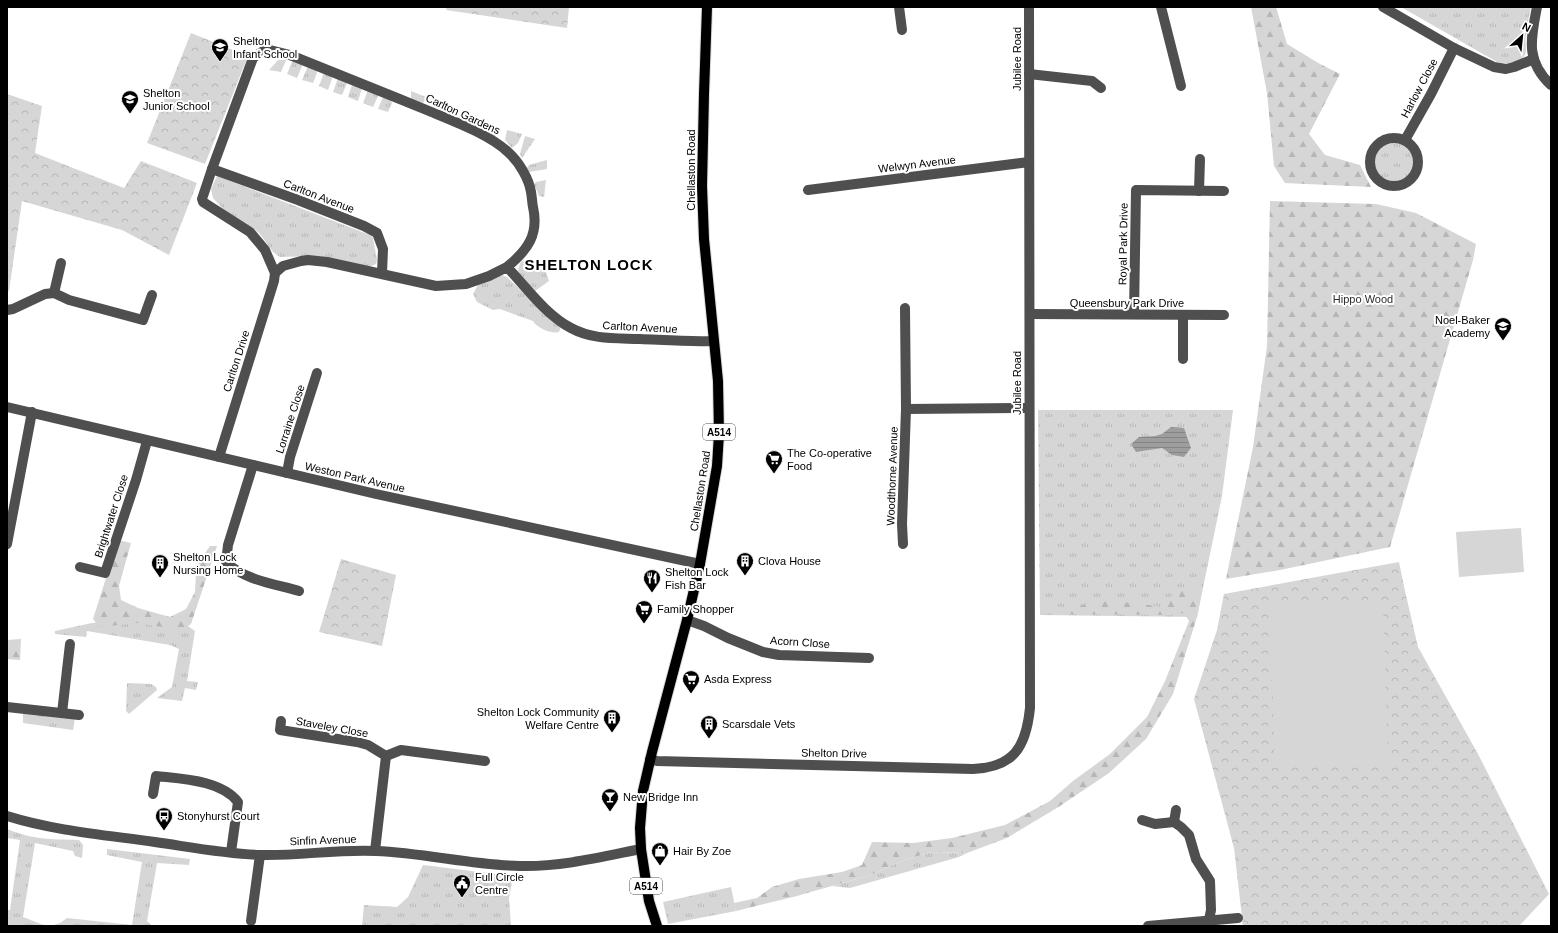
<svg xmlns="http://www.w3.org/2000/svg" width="1558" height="933" font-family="Helvetica,sans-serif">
<defs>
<pattern id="grass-tufts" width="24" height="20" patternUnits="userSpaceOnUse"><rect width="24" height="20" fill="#d6d6d6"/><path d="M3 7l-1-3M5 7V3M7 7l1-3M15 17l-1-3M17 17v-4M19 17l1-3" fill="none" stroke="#b6b6b6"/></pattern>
<pattern id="forest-firs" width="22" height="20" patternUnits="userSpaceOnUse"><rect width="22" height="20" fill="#d6d6d6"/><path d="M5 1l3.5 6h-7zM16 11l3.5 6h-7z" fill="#b6b6b6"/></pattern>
<pattern id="park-crowns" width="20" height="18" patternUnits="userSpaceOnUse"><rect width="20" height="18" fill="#d6d6d6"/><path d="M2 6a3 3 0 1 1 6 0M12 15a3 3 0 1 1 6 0" fill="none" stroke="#b6b6b6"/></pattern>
<pattern id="water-rules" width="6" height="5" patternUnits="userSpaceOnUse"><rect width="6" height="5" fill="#9d9d9d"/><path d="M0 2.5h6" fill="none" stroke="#858585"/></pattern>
</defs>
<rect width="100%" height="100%" fill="#fff"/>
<g fill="url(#grass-tufts)">
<path d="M 1401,7 L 1531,7 C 1529,16 1527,26 1526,35 C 1525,40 1526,46 1526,51 C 1524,65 1507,64 1497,62 Z"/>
<polygon points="281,57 287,58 281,72 269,70"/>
<polygon points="293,60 303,64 297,78 287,74"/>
<polygon points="308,66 316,69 317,73 313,83 302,80"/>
<polygon points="324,73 331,75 332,79 328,90 319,86"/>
<polygon points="338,78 347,83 342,95 333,92"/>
<polygon points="352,85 362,88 358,101 348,97"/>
<polygon points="368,90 377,93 378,96 373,107 363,103"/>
<polygon points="411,91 426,97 424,102 422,103 411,99"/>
<polygon points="383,97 391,100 392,103 388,112 378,109"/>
<polygon points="486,122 501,128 498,135 494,136 485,131 483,129"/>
<polygon points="507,130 522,134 518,143 512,148 505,140"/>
<polygon points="525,136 535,139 522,158 520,154"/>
<circle cx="1394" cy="162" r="20"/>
<polygon points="547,160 547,169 529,172 527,168 529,165"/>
<polygon points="217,176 370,235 373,238 377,260 376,264 369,267 317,256 280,257 273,252 260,234 252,227 224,210 213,198 211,189"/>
<polygon points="546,180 544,197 539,196 534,184 536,182"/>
<polygon points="525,259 535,262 542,261 549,281 535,291 528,285 518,271 520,263"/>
<path d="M 502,275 L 507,277 L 545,314 L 561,327 L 559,332 C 551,334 537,328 533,321 L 500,309 L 493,310 L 477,302 L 473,294 L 479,283 Z"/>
<polygon points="1038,410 1233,410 1222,496 1197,617 1040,615"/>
<polygon points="135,620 188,626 195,631 187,681 198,682 196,690 185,688 182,701 157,698 172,687 179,649 170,645 87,631 86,637 55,634 55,631 92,623"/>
<polygon points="127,683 151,684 156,687 157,690 129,714 126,711"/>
<polygon points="23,713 75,718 73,730 23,723"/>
<path d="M 7,829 C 34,840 50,839 79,840 L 83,845 L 82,858 L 75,856 L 73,851 L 35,843 L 23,917 L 46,926 L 7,926 L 7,910 L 10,910 L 20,840 L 7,838 Z"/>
<polygon points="107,849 190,859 189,865 157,863 147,921 152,926 51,926 60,923 67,918 132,925 142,862 107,855"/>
<polygon points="931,852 967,853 959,857 850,888 832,886 870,875 902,861"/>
<polygon points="423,865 513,876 509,898 511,926 362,926 364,905 397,907 408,897"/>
<polygon points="731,887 736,911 668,924 663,902"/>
</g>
<g fill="url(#forest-firs)">
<polygon points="1251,7 1276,7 1287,44 1320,64 1340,74 1309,134 1325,155 1360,165 1371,187 1285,183 1274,166 1267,93"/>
<polygon points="1270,201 1376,204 1416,213 1476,244 1473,260 1390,547 1280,570 1226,579 1253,447 1267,346"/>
<polygon points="118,540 131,543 119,586 121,600 138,608 170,617 186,609 195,592 196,574 200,560 210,546 217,546 191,624 182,630 137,623 99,627 93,619"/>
<polygon points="1178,588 1202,591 1197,617 1173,694 1146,739 1109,773 1060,806 1007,838 967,853 931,852 902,861 870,875 797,896 736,911 734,903 757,898 772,887 799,879 842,872 862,865 872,842 913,843 952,838 1005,825 1050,801 1073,781 1110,754 1147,717 1165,681 1189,621 1184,613 1170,615 1062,614 1064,610 1099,601 1135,603 1162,607"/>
<polygon points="21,639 20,660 7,659 7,640"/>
</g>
<g fill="url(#park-crowns)">
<polygon points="447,7 569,7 567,28 446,10"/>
<polygon points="191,33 248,56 205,164 147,143"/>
<polygon points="7,94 42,106 35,153 124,188 141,161 197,183 169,255 122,230 22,201 9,291 7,292"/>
<polygon points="341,559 396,575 382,646 319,632"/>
<polygon points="1399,562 1405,591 1418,647 1478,754 1549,894 1519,926 1243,926 1234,848 1194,699 1217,630 1224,594"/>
</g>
<g fill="#d6d6d6">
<polygon points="1521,528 1524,572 1459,577 1456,532"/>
<polygon points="1383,600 1388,763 1275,768 1270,606"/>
</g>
<polygon fill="url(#water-rules)" points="1171,427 1184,428 1191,448 1184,457 1172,455 1162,448 1136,452 1131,444 1139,437 1155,436 1162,434"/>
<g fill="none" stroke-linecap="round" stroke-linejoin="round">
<g stroke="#dbdbdb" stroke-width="12">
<polyline id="major" points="657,926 649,901 641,849 640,828 643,791 652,752 687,620 700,564 717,466 719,434 718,381 704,239 702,186 704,94 707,7"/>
</g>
<g stroke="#4f4f4f" stroke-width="10">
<polyline points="899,7 902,30"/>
<polyline points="1161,7 1181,86"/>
<polyline points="1383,7 1454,48 1494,67 1506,69 1514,67 1534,59"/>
<path d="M 1537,7 C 1531,38 1525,61 1551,85"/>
<polyline points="1029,74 1092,81 1101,88"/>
<circle cx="1394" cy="162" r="24"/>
<polyline points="1405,140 1431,94 1454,48"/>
<polyline points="212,169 298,200 364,226 377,233 383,249 382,273"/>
<polyline points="808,190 1029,162"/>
<polyline points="1199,191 1200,159"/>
<path d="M 507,267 C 528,250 539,234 533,207 C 532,202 532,197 531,192 C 529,179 519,162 509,153 C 491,135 453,121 429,111 C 383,92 337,74 290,55 L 266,49 L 253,58 L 212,169 L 202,199 L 203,202 L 250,232 L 265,250 L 275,273 L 283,266 L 301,261 L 308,260 L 327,262 L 436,286 L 466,284 L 489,276 L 507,267 C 527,288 545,314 571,328 C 593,340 616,338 640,339 C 664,340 689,342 713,341"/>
<polyline points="54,293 61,263"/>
<polyline points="7,310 13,309 45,294 54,293 69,300 143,320 152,295"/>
<polyline points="1030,314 1224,315"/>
<polyline points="1134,314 1136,190 1224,191"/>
<polyline points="1183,359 1183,315"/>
<polyline points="7,407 376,494 700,564"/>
<polyline points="906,409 1029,408"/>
<polyline points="219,457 274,281 275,273"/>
<path d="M 253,465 L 228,545 L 226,562 C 244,580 275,584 299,591"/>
<polyline points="287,473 290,457 317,373"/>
<polyline points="7,544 32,412"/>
<polyline points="903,544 902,524 906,409 905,308"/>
<polyline points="80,567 105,573 136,480 147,441"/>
<polyline points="687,620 704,626 728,638 763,652 779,655 869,658"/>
<polyline points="7,707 79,715"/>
<polyline points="62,713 70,644"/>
<polyline points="281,721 280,730 357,742 368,745 386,756 375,851"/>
<polyline points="386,756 401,750 485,761"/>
<path d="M 650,759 L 657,761 L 973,769 C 1014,767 1026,747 1030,708 L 1029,7"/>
<path d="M 153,794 L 156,776 C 182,779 221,780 238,802 L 231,852"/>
<path d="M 7,816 C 55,831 106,835 155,842 C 190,847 226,854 261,855 C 299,856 338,849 376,851 C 425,853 472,865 520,866 C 561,867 601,857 641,849"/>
<polyline points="1142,820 1155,824 1174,822 1181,827 1189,835 1196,859 1210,881 1211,910 1209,920"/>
<polyline points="1174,822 1176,810"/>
<polyline points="251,921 260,855"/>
<polyline points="1148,926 1238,918"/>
</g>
<use href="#major" stroke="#000" stroke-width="10"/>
</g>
<defs>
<g id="school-pin" transform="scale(0.9)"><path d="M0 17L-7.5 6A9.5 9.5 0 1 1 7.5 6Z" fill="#000" stroke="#fff"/><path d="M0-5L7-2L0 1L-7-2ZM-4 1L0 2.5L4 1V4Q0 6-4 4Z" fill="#fff"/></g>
<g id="supermarket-pin" transform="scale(0.9)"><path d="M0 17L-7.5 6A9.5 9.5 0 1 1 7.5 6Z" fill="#000" stroke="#fff"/><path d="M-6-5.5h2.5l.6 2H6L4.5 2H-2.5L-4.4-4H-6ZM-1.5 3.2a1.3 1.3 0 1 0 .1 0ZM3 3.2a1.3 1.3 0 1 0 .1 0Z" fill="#fff"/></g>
<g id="building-pin" transform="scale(0.9)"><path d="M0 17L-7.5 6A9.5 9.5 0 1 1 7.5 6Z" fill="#000" stroke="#fff"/><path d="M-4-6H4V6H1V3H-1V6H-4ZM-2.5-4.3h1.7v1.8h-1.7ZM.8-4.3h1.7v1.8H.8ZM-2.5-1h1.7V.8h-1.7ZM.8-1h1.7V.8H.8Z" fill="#fff"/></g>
<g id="restaurant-pin" transform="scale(0.9)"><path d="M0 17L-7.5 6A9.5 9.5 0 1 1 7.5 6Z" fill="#000" stroke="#fff"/><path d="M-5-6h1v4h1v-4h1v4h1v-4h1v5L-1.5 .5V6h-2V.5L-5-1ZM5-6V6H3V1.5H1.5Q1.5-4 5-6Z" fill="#fff"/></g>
<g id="bar-pin" transform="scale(0.9)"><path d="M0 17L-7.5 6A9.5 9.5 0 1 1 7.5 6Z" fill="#000" stroke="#fff"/><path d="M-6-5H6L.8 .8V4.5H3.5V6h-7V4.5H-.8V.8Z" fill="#fff"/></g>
<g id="bus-pin" transform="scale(0.9)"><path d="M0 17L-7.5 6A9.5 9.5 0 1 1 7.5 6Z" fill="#000" stroke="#fff"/><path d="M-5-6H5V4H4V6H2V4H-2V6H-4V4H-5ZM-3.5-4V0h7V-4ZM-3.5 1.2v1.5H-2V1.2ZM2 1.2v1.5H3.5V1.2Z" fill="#fff"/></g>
<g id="shop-pin" transform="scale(0.9)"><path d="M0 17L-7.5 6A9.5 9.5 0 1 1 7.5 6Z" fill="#000" stroke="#fff"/><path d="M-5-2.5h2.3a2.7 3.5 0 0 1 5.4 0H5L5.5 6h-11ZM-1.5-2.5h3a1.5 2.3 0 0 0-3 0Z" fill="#fff"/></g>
<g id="civic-pin" transform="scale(0.9)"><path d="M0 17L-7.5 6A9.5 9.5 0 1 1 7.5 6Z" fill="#000" stroke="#fff"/><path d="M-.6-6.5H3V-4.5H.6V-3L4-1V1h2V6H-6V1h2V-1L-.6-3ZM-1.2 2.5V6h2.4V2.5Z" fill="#fff"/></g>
</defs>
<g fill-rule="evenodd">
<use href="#school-pin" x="220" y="47"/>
<use href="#school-pin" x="130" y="99"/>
<use href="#school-pin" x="1503" y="326"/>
<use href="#supermarket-pin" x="774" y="459"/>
<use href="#building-pin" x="745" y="561"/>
<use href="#building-pin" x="160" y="563"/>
<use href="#restaurant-pin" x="652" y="578"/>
<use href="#supermarket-pin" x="644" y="609"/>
<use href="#supermarket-pin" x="691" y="679"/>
<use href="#building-pin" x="612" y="718"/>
<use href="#building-pin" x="709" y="724"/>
<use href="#bar-pin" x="610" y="797"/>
<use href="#bus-pin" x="164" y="816"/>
<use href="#shop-pin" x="660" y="851"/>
<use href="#civic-pin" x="462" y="883"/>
</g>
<g text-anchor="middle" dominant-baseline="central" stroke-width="4" stroke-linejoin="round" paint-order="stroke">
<g fill="#fff" stroke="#4c4c4c" stroke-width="1">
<rect x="703" y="424" width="32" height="16" rx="3"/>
<rect x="630" y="878" width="32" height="16" rx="3"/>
</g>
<g font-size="10" font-weight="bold" fill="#000">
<text x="719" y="432">A514</text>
<text x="646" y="886">A514</text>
</g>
<g font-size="11" fill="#000" stroke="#fff" text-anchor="start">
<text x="233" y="41">Shelton<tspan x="233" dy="13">Infant School</tspan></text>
<text x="143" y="93">Shelton<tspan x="143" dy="13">Junior School</tspan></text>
<text x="1490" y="320" text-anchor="end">Noel-Baker<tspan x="1490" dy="13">Academy</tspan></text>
<text x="787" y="453">The Co-operative<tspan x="787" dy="13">Food</tspan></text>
<text x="173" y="557">Shelton Lock<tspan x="173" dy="13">Nursing Home</tspan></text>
<text x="758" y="561">Clova House</text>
<text x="665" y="572">Shelton Lock<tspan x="665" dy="13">Fish Bar</tspan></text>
<text x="657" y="609">Family Shopper</text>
<text x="704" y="679">Asda Express</text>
<text x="599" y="712" text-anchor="end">Shelton Lock Community<tspan x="599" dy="13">Welfare Centre</tspan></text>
<text x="722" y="724">Scarsdale Vets</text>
<text x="623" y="797">New Bridge Inn</text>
<text x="177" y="816">Stonyhurst Court</text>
<text x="673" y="851">Hair By Zoe</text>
<text x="475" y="877">Full Circle<tspan x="475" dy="13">Centre</tspan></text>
</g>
<g font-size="11" fill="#000" stroke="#fff">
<text transform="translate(1017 59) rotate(-90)">Jubilee Road</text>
<text transform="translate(1419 88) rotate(-62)">Harlow Close</text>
<text transform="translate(463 114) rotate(25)">Carlton Gardens</text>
<text transform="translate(917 164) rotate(-7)">Welwyn Avenue</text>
<text transform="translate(691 170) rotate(-90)">Chellaston Road</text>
<text transform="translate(319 196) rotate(21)">Carlton Avenue</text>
<text transform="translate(1123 244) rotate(-89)">Royal Park Drive</text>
<text x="1127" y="303">Queensbury Park Drive</text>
<text transform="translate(640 327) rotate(3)">Carlton Avenue</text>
<text transform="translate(236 361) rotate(-72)">Carlton Drive</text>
<text transform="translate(1017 383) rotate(-90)">Jubilee Road</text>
<text transform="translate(290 419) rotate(-72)">Lorraine Close</text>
<text transform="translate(892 476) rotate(-88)">Woodthorne Avenue</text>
<text transform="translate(355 477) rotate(13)">Weston Park Avenue</text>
<text transform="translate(700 491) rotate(-81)">Chellaston Road</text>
<text transform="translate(111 516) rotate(-72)">Brightwater Close</text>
<text transform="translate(800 642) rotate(4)">Acorn Close</text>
<text transform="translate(332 727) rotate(10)">Staveley Close</text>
<text transform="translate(834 753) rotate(1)">Shelton Drive</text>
<text transform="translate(323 840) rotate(-2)">Sinfin Avenue</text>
</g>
<g font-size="11" fill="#2d2d2d" stroke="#fff">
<text x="1363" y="299">Hippo Wood</text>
</g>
<g font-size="15" font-weight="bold" letter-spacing="1" fill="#000" stroke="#fff">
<text x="589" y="264">SHELTON LOCK</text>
</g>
</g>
<rect width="1558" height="933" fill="none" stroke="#000000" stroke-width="16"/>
<g transform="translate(1522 36) rotate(27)" stroke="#ffffff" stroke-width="3" paint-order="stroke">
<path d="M0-3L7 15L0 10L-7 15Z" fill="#000000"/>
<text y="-6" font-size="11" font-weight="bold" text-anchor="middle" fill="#000000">N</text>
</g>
</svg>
